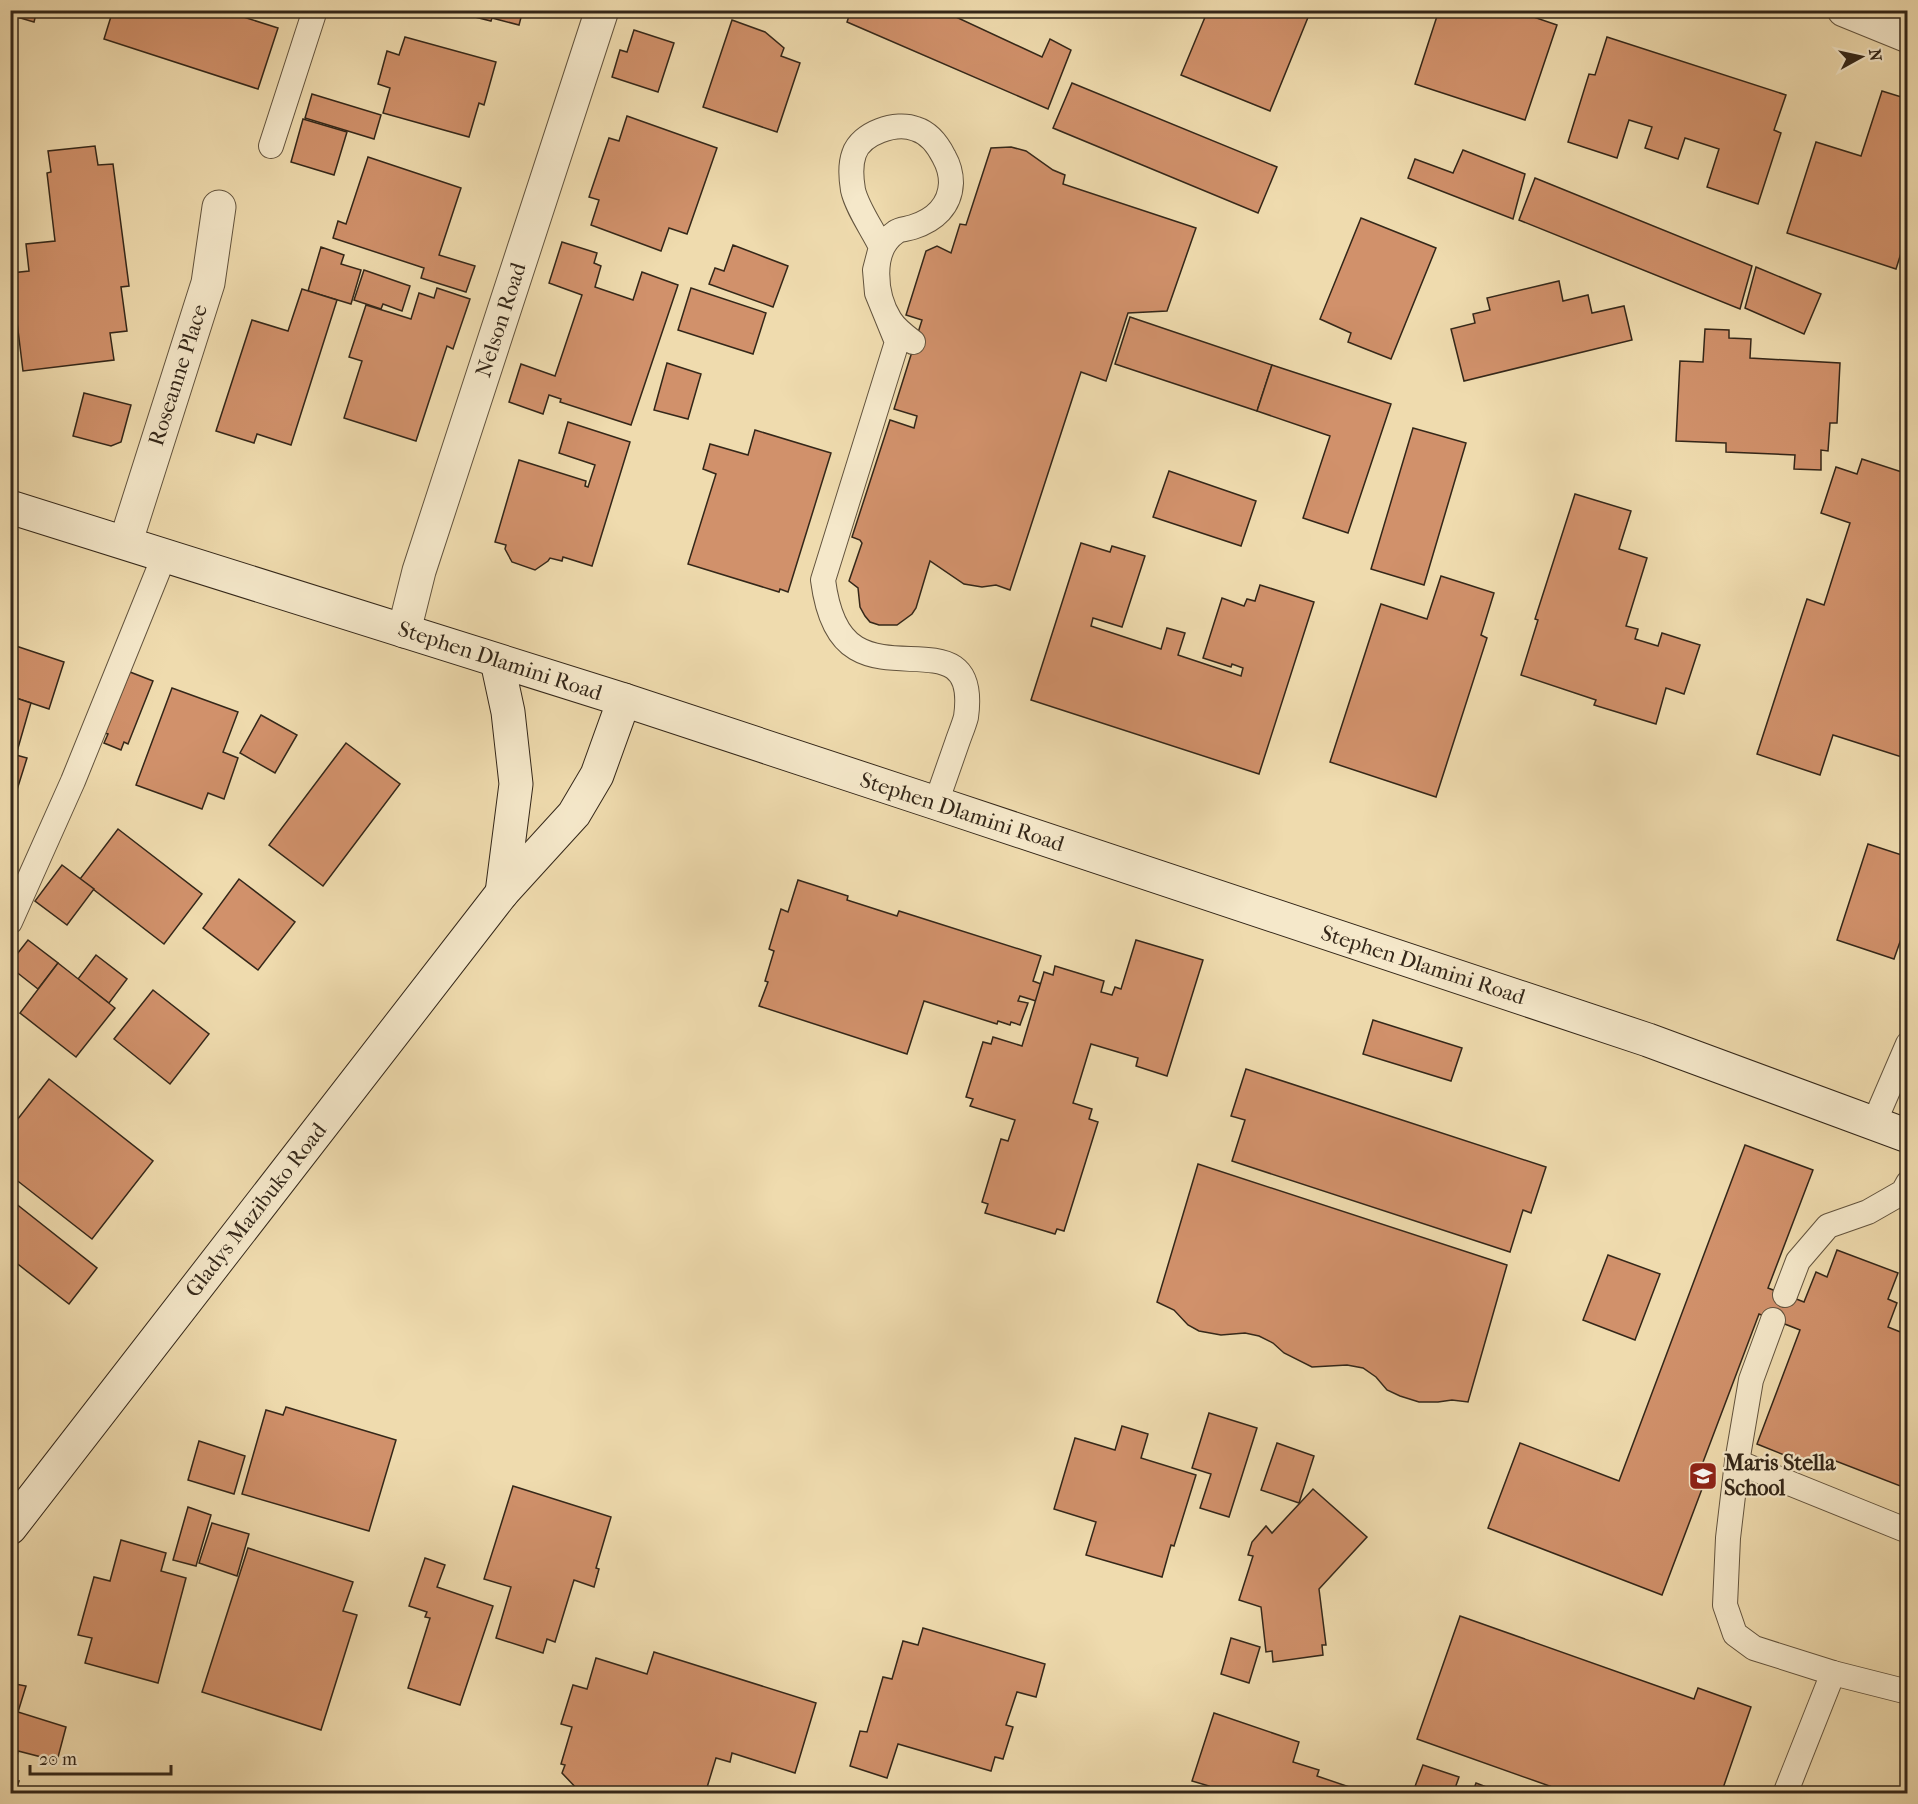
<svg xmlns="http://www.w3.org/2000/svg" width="1918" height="1804" font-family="'IM FELL French Canon',serif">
<rect width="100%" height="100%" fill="#efdbae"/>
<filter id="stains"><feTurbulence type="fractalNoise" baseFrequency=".00333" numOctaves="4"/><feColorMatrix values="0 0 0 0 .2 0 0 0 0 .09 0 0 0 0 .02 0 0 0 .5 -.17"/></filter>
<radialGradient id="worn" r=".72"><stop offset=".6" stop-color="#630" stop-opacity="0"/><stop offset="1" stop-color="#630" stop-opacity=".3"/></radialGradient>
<g fill="#d1916b" stroke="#342719" stroke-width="1.5">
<polygon points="10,10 37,10 34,22 10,15"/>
<polygon points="113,10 235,10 234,14 278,28 258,89 104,39"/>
<polygon points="447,10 523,10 519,25 492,18 491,21"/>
<polygon points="851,10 941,10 1042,57 1050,39 1071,50 1048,109 847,22"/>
<polygon points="1208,10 1311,10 1270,111 1181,75"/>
<polygon points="1439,10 1513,10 1557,25 1525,120 1415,84"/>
<polygon points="732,20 765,32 784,48 781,56 800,63 777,132 703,107"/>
<polygon points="634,30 674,43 658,92 612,77 620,50 627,52"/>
<polygon points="405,37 496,62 484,105 479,103 469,137 383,113 390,88 378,84 387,51 399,55"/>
<polygon points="1607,37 1786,95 1774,130 1781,133 1758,204 1707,187 1719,149 1685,138 1678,159 1645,148 1652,127 1629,120 1617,158 1568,142 1589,74 1595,75"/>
<polygon points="1072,83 1277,167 1258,213 1053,128"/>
<polygon points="1882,91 1908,99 1908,231 1896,269 1787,233 1816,142 1861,156"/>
<polygon points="312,94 381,115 374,139 305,118"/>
<polygon points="627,116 717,148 687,234 669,228 661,251 591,225 599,200 589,197 609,138 619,141"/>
<polygon points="303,119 347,132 334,175 291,162"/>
<polygon points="95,146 98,165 113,164 129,286 121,287 127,331 110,333 114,360 23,371 11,273 29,271 26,244 55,241 47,173 51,172 48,151"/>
<polygon points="1011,147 1026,151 1053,170 1065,175 1063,184 1196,228 1167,311 1128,313 1106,381 1081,372 1010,590 996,585 982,587 964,584 930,561 916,608 912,614 897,625 879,625 870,622 865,616 860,607 858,588 849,581 862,543 860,540 852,537 890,420 914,428 917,416 894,409 922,320 906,315 926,251 937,246 951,253 960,224 966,225 991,148"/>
<polygon points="1463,150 1525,174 1513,219 1408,178 1415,159 1453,173"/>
<polygon points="368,157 461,188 439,255 475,266 466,292 421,278 424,268 333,238 338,221 346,224"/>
<polygon points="1535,178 1752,266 1740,309 1519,220"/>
<polygon points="1361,218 1436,248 1391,359 1348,342 1351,333 1320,319"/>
<polygon points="562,242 597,253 594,263 601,266 595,287 633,300 642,272 678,285 631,425 560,402 561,399 549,395 543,414 509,402 521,364 555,376 582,295 549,283"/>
<polygon points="733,245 788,266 773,307 709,284 715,268 724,271"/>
<polygon points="321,247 344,255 341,264 361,270 351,304 308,291"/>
<polygon points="1756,267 1821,294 1804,334 1745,308"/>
<polygon points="364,270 410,286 402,311 383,304 381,309 354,300"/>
<polygon points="1559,281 1563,301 1588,295 1592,313 1624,306 1632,340 1464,381 1451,329 1475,323 1473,314 1490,310 1487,298"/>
<polygon points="437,288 470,299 453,349 447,346 416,441 344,418 362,361 349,357 366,305 411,319 419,293 434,298"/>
<polygon points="691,288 766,313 753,354 678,330"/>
<polygon points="302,289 337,300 291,445 257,434 254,443 216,431 252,320 288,331"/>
<polygon points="1130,317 1272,365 1257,411 1115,364"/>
<polygon points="1705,329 1729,330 1729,338 1751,339 1750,358 1840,363 1837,423 1830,423 1828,451 1821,450 1821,470 1794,469 1795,455 1726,452 1726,443 1676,441 1680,361 1703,362"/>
<polygon points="1908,333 1908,357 1901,355"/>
<polygon points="667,363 701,374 688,419 654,410"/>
<polygon points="1272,365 1391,404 1348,533 1303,518 1330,436 1257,411"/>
<polygon points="84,393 131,405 121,442 111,446 73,436"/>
<polygon points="568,422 630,442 592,566 563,557 562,561 550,558 548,561 535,570 512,562 505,549 506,545 495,542 519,460 586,481 585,486 588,487 595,465 559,453"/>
<polygon points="1413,428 1466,443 1424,585 1371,569"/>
<polygon points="755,430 831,453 788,592 780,589 779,592 688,564 716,474 703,469 710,444 748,455"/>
<polygon points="1862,459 1908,474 1905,492 1908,493 1908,759 1833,735 1820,775 1757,754 1807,599 1824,605 1850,523 1821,513 1836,467 1857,474"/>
<polygon points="1169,471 1256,501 1241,546 1153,517"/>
<polygon points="1575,494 1631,511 1619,549 1647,558 1626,626 1638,629 1635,639 1658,646 1662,633 1700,645 1684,694 1666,688 1656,724 1594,705 1596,700 1521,675 1538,620 1535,619"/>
<polygon points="1081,543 1110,552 1112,546 1145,556 1122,627 1093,618 1091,626 1161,649 1167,628 1185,633 1178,655 1241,676 1243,668 1232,664 1231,667 1203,658 1222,598 1244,606 1247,599 1255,601 1260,585 1314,602 1259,774 1031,700"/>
<polygon points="1441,576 1494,593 1481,635 1487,638 1436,797 1330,762 1381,604 1427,619"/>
<polygon points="10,644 64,662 49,709 10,696"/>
<polygon points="130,672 153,681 128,744 124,742 121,750 104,743 108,734 105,733"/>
<polygon points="172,688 238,712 223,752 238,758 224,799 208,793 202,809 136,785"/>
<polygon points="10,696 31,703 16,755 27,758 10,812"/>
<polygon points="261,715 297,735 275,773 240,753"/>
<polygon points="346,743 400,784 323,886 269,845"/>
<polygon points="118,829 202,894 164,944 80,879"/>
<polygon points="1868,844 1908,857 1908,919 1894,959 1837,940"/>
<polygon points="62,865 94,889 67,925 35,901"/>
<polygon points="239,879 295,922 258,970 203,928"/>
<polygon points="798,880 848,896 847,900 897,916 899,911 1041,956 1033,981 1041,984 1036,1001 1020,996 1018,1001 1028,1003 1020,1025 1011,1022 1010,1025 998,1021 997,1024 924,1001 907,1054 759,1006 768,982 765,981 774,951 769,949 781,909 788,912"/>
<polygon points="28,940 58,963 38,989 10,967 10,963"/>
<polygon points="1136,940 1203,960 1167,1076 1136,1066 1138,1058 1091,1044 1073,1103 1092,1109 1089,1119 1098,1122 1064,1231 1057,1229 1055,1234 985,1213 988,1204 982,1202 1001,1139 1008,1141 1015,1120 970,1106 973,1099 966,1097 983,1042 991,1044 993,1037 1022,1046 1044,972 1053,975 1055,966 1104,981 1101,992 1112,995 1115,987 1121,989"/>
<polygon points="96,955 127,979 109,1003 78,979"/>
<polygon points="58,963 115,1008 76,1057 20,1013"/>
<polygon points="153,990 209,1034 170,1084 114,1039"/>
<polygon points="1373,1020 1462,1048 1451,1081 1363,1054"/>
<polygon points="1246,1069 1546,1167 1531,1213 1523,1210 1510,1252 1232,1161 1245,1120 1231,1116"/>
<polygon points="49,1079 153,1161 92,1239 10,1175 10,1129"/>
<polygon points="1745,1145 1813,1170 1768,1288 1804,1302 1816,1272 1827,1277 1837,1250 1898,1273 1888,1299 1897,1303 1888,1327 1908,1335 1908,1489 1828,1458 1824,1471 1757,1444 1800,1330 1759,1314 1697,1478 1705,1481 1662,1595 1488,1528 1520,1443 1619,1481"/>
<polygon points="1198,1164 1507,1265 1468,1402 1452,1400 1438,1402 1419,1402 1400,1396 1387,1390 1376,1377 1363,1368 1347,1365 1312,1367 1284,1353 1273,1343 1259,1336 1245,1333 1221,1335 1199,1331 1188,1325 1174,1310 1157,1302"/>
<polygon points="10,1199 97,1268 69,1304 10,1258"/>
<polygon points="1608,1255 1660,1274 1635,1340 1583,1320"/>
<polygon points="286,1407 396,1440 369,1531 242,1494 266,1410 283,1415"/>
<polygon points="1209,1413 1257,1428 1229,1517 1200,1508 1211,1474 1192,1468"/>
<polygon points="1122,1426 1148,1434 1141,1458 1196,1475 1174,1546 1171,1545 1162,1577 1086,1555 1096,1522 1054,1509 1075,1438 1115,1450"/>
<polygon points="199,1441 245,1456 234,1494 188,1480"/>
<polygon points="1277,1443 1314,1456 1299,1503 1261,1490"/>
<polygon points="513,1486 611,1517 596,1568 599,1569 594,1587 574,1580 555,1642 547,1639 543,1653 496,1638 511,1587 484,1579"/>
<polygon points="1313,1489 1367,1537 1319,1589 1326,1645 1322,1645 1323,1655 1273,1662 1272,1651 1266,1652 1261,1607 1239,1600 1253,1556 1248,1555 1252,1542 1266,1526 1272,1533"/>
<polygon points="188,1507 211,1515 196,1566 173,1560"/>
<polygon points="212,1523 249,1534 237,1576 199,1563"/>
<polygon points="121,1540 166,1553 161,1571 186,1578 158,1683 85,1663 92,1638 78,1635 94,1577 110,1581"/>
<polygon points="248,1548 353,1582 343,1611 357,1615 321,1730 202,1692"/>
<polygon points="425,1558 445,1565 437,1587 493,1606 460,1705 408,1688 430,1618 425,1617 427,1612 409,1606"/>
<polygon points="1460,1616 1694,1699 1698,1688 1751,1707 1721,1794 1572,1794 1417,1739"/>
<polygon points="923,1628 1045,1664 1036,1697 1017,1692 1006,1725 1013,1727 1003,1759 995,1757 991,1771 898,1744 887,1778 850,1766 860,1731 867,1732 883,1677 892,1679 903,1641 918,1645"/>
<polygon points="1231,1638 1260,1647 1249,1683 1221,1674"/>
<polygon points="654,1652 816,1703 795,1773 732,1753 730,1762 716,1758 705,1794 585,1794 586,1790 579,1791 562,1773 565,1765 561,1764 572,1727 561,1724 573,1685 587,1689 596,1658 647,1674"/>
<polygon points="10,1683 26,1686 18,1712 66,1727 57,1761 18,1751 12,1781 19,1781 15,1794 10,1794"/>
<polygon points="1214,1713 1299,1742 1293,1762 1319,1770 1317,1776 1370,1794 1207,1794 1209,1786 1192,1781"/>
<polygon points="1423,1765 1459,1777 1453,1794 1427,1794 1414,1789"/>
<polygon points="1476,1783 1502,1793 1502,1794 1472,1794"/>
</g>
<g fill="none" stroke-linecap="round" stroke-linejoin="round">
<g stroke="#63543e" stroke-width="26">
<g id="lane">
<polyline points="271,146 315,10"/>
<path d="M 913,342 C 905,336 895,328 890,320 C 875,296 869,250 896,232 C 900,229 907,229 913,227 C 935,220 950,206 951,183 C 951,174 948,164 944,157 C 938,145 929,133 916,129 C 896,121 861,133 854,154 C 850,165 851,178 853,190 C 857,208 873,230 881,247 L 875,270 L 877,293 L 897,342 L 823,580 C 826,603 834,635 856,648 C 901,675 978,631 966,717 C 964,725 960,734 957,743 C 950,763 943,783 936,803"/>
<polyline points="10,922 73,781 165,554"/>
<polyline points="1874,1123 1908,1044"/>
<polyline points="1785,1295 1798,1261 1828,1226 1868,1212 1903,1192 1908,1183"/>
<polyline points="1773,1320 1751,1380 1737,1462 1728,1538 1725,1605 1735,1634 1754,1648 1833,1673 1908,1692"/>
<polyline points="1737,1462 1908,1531"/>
<polyline points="1785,1794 1833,1673"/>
</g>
</g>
<g stroke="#63543e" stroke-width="35">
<g id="street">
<polyline points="1844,10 1908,36"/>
<polyline points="126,541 208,283 219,207"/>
<polyline points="404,631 419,571 602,10"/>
</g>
</g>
<g stroke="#342719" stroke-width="35">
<g id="secondary">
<polyline points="10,507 624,700 936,803 1648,1040 1908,1136"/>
<polyline points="497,661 508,712 516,784 502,893"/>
<polyline points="10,1528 502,893 574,814 597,775 624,700"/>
</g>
</g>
<use href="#lane" stroke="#f5e8ca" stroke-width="24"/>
<use href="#street" stroke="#f5e8ca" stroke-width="33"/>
<use href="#secondary" stroke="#f5e8ca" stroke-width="33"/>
</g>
<defs>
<g id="school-square" transform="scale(1.5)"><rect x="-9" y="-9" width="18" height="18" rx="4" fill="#8f2418" stroke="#f5e8ca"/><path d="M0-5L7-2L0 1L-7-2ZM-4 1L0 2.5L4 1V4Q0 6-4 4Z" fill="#fff"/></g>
</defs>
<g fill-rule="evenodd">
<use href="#school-square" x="1703" y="1476"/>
</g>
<g text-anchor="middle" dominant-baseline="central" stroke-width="4.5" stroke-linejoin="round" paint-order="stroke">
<g font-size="22" fill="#342719" stroke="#f5e8ca">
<text transform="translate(501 320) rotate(-72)">Nelson Road</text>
<text transform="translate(178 375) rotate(-72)">Roseanne Place</text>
<text transform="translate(500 661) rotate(18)">Stephen Dlamini Road</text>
<text transform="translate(962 812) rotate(18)">Stephen Dlamini Road</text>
<text transform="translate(1423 965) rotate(18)">Stephen Dlamini Road</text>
<text transform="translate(256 1210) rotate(-52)">Gladys Mazibuko Road</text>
</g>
<g font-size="22" font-weight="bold" fill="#342719" stroke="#f5e8ca" text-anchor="start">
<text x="1724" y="1463">Maris Stella<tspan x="1724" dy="25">School</tspan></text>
</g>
</g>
<rect width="1918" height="1804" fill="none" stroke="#efdbae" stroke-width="36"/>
<rect x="12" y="12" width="1894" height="1780" fill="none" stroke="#342719" stroke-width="3"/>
<rect x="18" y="18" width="1882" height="1768" fill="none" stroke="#342719" stroke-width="1.5"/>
<g transform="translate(1861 57) rotate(82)" stroke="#f5e8ca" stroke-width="4.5" paint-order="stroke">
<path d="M0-4.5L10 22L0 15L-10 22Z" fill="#342719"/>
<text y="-9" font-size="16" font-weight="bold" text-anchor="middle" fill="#342719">N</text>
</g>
<path d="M30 1765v9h141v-9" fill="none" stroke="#342719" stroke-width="3"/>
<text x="39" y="1765" font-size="18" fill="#342719" stroke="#f5e8ca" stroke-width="4.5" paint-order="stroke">20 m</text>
<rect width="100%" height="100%" filter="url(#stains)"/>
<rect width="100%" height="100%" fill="url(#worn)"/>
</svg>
